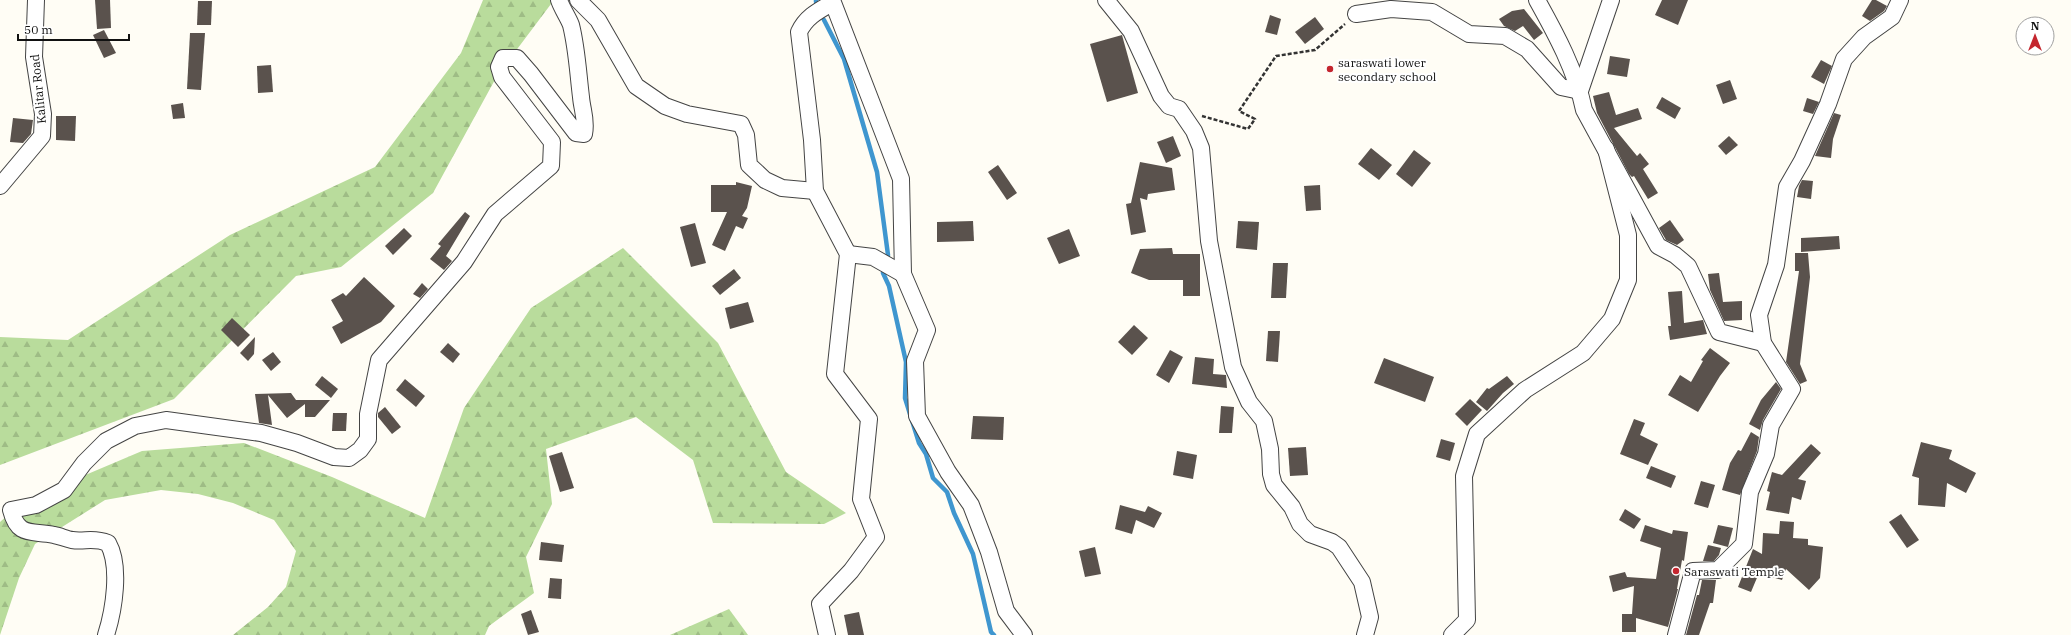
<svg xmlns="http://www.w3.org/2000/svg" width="2071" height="635" font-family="'IBM Plex Serif',serif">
<defs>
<pattern id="forest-firs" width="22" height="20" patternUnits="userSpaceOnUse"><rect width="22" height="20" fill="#b9dc9c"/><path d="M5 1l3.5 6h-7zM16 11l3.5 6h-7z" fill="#9ebc85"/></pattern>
</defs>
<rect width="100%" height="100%" fill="#fffdf5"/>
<g fill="url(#forest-firs)">
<polygon points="483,0 554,0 497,76 433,193 341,267 296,276 174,399 0,465 0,337 68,340 230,235 375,167 461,53"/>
<polygon points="623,248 718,343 786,472 846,513 824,524 713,523 693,460 636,417 546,449 552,504 526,557 534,593 489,626 485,635 233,635 268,607 286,587 296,551 274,520 233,503 198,494 161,490 105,500 35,544 19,578 0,635 0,522 24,501 142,451 244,443 332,477 425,518 464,408 531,308"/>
<polygon points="729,609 748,635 670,635"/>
</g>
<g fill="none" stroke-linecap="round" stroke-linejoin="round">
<g stroke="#3f96cf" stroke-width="4.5">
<polyline points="816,0 816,2"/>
<polyline points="824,20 844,59 877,172 888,255"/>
<polyline points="883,273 889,286 906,362 905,398 919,443 926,454 933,478 947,492 954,513 973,554 991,632 994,635"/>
</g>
</g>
<g fill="#5a524d">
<polygon points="95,0 110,0 111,28 97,29"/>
<polygon points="1662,0 1688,0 1678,25 1655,15"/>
<polygon points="1872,0 1876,0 1887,6 1884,11 1870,21 1862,16"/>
<polygon points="198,1 212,1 211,25 197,25"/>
<polygon points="1524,9 1543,33 1534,40 1523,26 1515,31 1504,26 1499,19 1512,11"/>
<polygon points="1270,15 1281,19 1277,35 1265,32"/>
<polygon points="1315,17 1324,29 1305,44 1295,32"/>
<polygon points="104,30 116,53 104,58 93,35"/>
<polygon points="190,33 205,33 201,90 187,89"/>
<polygon points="1122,35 1138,93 1107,102 1090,44"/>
<polygon points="1610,56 1630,59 1627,77 1607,74"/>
<polygon points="1821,60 1832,66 1824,84 1811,77"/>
<polygon points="271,65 273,92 258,93 257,66"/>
<polygon points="1730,80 1737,99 1723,104 1716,85"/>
<polygon points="1609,92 1616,115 1638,108 1642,119 1614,128 1637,156 1640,153 1649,164 1643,169 1658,193 1648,199 1634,176 1632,177 1629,174 1597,113 1593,96"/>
<polygon points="1662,97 1681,108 1675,119 1656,108"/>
<polygon points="1807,98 1819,102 1813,114 1803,111"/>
<polygon points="183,103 185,118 173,119 171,105"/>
<polygon points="1834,113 1841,115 1833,139 1831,158 1815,156"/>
<polygon points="56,116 76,116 75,141 56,140"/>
<polygon points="13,118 33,120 31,134 23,143 10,142"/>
<polygon points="1173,136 1181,156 1166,163 1157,142"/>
<polygon points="1729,136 1738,145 1726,155 1718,146"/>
<polygon points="1371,148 1392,165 1379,180 1358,164"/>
<polygon points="1414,150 1431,163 1412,187 1396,174"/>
<polygon points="1140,162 1172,168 1175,190 1148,194 1147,200 1140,198 1146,232 1131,235 1126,204 1131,203"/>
<polygon points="998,165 1017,193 1007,200 988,172"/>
<polygon points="1802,180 1813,181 1811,199 1797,197 1799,186"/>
<polygon points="736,182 752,186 747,208 742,216 748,218 743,229 736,226 725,251 712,245 727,212 711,212 711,185 736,185"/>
<polygon points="1320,185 1321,210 1306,211 1304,186"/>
<polygon points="465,212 470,216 446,256 452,261 444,270 430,259 441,246 438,244"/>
<polygon points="1670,220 1684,240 1677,245 1666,240 1659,228"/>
<polygon points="973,221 974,241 937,242 937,222"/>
<polygon points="1238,221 1259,222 1257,250 1236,248"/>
<polygon points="695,223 706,263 691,267 680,227"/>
<polygon points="404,228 412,236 393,255 385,246"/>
<polygon points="1069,229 1080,256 1059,264 1047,238"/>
<polygon points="1839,236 1840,249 1801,252 1801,238"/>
<polygon points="1172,248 1173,254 1200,254 1200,296 1183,296 1183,280 1149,280 1131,273 1140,249"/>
<polygon points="1795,253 1808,253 1810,277 1800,364 1807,381 1800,384 1786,362 1799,271 1795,271"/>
<polygon points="1273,263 1288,263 1286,298 1271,298"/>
<polygon points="734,269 741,278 720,295 712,286"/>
<polygon points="1719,273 1723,302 1742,301 1742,320 1724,321 1710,290 1708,274"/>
<polygon points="364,277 395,306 381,322 341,344 332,327 343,321 331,300 343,293 346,296"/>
<polygon points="422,283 428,289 420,298 413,294"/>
<polygon points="1682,291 1684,323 1703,320 1707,334 1670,340 1668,326 1671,326 1668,292"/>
<polygon points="748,302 754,322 730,329 725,308"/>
<polygon points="232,318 250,335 238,347 221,330"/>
<polygon points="1134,325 1148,338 1132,355 1118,342"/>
<polygon points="1268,331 1280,331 1278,362 1266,361"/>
<polygon points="255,337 254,354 248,361 240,353"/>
<polygon points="448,343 460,354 453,363 440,352"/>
<polygon points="1710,348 1730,363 1720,376 1698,412 1668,395 1680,375 1691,382 1703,361 1701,360"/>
<polygon points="1170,350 1183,357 1169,383 1156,375"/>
<polygon points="273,352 281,362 271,371 262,360"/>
<polygon points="1195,357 1214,359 1213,374 1226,375 1227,388 1192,384"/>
<polygon points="1384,358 1434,377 1425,402 1374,383"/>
<polygon points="322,376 338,389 331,398 315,385"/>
<polygon points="1507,376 1514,384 1503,393 1487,411 1476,402 1487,388 1489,389"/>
<polygon points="405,379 425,396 416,407 396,390"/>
<polygon points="1776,382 1781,389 1763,420 1760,430 1749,424 1761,400"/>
<polygon points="291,393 296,400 330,400 315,417 305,417 305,404 287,418 268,395 272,425 259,423 255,394"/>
<polygon points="1470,399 1482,410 1467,426 1455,414"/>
<polygon points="1221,406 1234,407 1232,433 1219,433"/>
<polygon points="385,407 401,427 392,434 378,417 378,413"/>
<polygon points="333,413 347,413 346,431 332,431"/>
<polygon points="973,416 1004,417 1003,440 971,439"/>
<polygon points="1634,419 1645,423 1640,435 1658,444 1648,465 1620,454"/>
<polygon points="1751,432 1759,437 1757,451 1740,495 1722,490 1730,463 1738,450 1741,451"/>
<polygon points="1441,439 1455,443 1450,461 1436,457"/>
<polygon points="1921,442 1952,450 1949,459 1976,473 1966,493 1947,483 1945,507 1918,505 1919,478 1912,476"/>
<polygon points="1811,444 1821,453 1798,479 1806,481 1801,500 1792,497 1789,514 1766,510 1770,492 1767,491 1772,472 1782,475"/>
<polygon points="1306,447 1308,475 1290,476 1288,448"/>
<polygon points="1177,451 1197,455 1193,479 1173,475"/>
<polygon points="562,452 574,488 560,492 549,456"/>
<polygon points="1651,466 1676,476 1671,488 1646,478"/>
<polygon points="1701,481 1715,485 1708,508 1694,504"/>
<polygon points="1120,505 1145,512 1148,506 1162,513 1154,528 1136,520 1132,534 1115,529"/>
<polygon points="1625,509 1641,519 1634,529 1619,520"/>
<polygon points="1901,514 1919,540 1907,548 1889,522"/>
<polygon points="1780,521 1794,522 1793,538 1808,539 1808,545 1823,547 1820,578 1809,590 1786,569 1782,580 1759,573 1751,592 1738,587 1753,549 1762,554 1763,533 1779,534"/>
<polygon points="1645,525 1672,534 1673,530 1688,532 1684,561 1682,560 1677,589 1678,589 1668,627 1636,618 1636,632 1622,632 1622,614 1632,614 1634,586 1613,592 1609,576 1625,572 1627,577 1656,579 1661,548 1640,541"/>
<polygon points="1718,525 1733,528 1728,547 1713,543"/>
<polygon points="541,542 564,545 562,562 539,560"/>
<polygon points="1708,545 1721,548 1719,555 1714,561 1703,561"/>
<polygon points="1095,547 1101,574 1085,577 1079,551"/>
<polygon points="550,578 562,579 561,599 548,598"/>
<polygon points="1702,580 1716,580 1713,603 1710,603 1699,635 1686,635 1697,595 1699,595"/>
<polygon points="531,610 539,632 528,635 521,614"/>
<polygon points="859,612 864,635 848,635 844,615"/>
</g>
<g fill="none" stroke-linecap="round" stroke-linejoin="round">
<g stroke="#444" stroke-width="18">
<g id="minor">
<polyline points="578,0 598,20 636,86 665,106 687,114 741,124 746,135 749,165 765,180 782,188 815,191"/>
<polyline points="832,0 901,179 903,274 927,330 915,361 917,416 948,472 971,505 989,552 1006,611 1024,635"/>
<polyline points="1106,0 1131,31 1161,96 1169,106 1179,109 1194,131 1201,148 1209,241 1233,367 1249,402 1264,421 1270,449 1271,474 1274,485 1292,507 1300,524 1310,534 1332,542 1339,547 1362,582 1370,617 1365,635"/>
<path d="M 1537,0 C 1556,34 1576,71 1584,110 L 1658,246 L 1675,255 L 1688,266 L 1719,332 L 1763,343"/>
<polyline points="1356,14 1391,9 1432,12 1469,34 1505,36 1527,49 1561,87 1580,91 1611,0"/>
<polyline points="0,186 42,136 43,114 34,57 36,0"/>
<polyline points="848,254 873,257 903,274"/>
<path d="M 106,635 C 114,610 121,566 108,543 C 93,537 85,542 72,540 C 66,539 60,536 54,535 C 32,530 18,538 11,510 L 36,505 L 64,490 L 84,463 L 106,441 L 135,426 L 166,420 L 261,433 L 297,443 L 334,457 L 349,458 L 360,450 L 368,439 L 368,414 L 379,360 L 464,262 L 495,214 L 551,166 L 552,142 L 502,77 L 499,67 L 503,58 L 517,58 L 531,74 L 576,133 L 584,134 C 587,120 582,110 581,97 C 578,73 577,49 571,25 C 568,17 562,9 559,0"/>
<path d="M 827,635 L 820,604 L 851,571 L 876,537 L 861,499 L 869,419 L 835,374 L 848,254 L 815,191 L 812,140 L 799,32 C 806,17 818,11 832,3"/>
<polyline points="1452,635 1467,620 1464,476 1477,434 1525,390 1583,353 1612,319 1628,280 1628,235 1606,149"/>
<polyline points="1676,635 1693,571 1718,570 1744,544 1750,492 1766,454 1771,425 1792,389 1763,343 1759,315 1776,265 1787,187 1802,161 1828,104 1844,59 1864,37 1892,17 1900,0"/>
</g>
</g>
<polyline stroke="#333" stroke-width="2.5" stroke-dasharray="4 2" stroke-linecap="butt" points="1202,116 1248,129 1255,119 1239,111 1276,56 1315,50 1345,24"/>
<use href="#minor" stroke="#fff" stroke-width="16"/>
</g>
<g fill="#c4262e" stroke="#fff" stroke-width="1.5">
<circle cx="1330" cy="69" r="4"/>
<circle cx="1676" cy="571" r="4"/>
</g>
<g text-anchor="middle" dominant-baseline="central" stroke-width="4" stroke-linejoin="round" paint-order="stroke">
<g font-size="12" fill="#111" stroke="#fff" text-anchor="start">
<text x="1338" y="62">saraswati lower<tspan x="1338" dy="14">secondary school</tspan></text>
<text x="1684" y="571">Saraswati Temple</text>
</g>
<g font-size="12" fill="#111" stroke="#fff">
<text transform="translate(38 89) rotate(-96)">Kalitar Road</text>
</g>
</g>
<g transform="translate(2035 36)"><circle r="19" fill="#ffffff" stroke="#a0a0a0"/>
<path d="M0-3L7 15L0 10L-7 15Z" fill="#c4262e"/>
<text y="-6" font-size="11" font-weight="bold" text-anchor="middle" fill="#111111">N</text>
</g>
<path d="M18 34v6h111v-6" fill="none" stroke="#111111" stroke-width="2"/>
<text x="24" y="34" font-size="12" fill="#111111" stroke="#ffffff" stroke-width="3" paint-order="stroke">50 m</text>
</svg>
